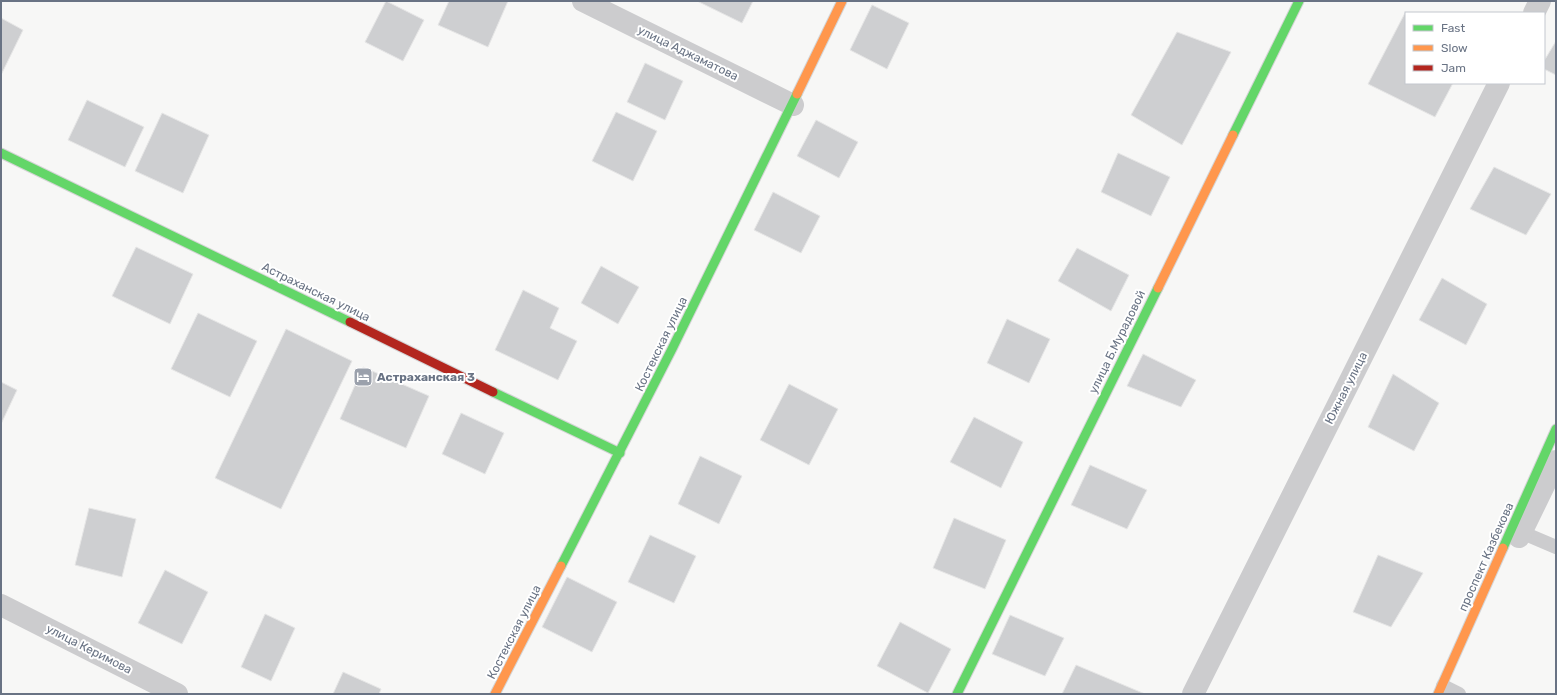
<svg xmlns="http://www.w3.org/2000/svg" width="1557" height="695" font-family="Rubik,sans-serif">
<rect width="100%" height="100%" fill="#f7f7f6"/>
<g fill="#cecfd1" stroke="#e6e6e6">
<polygon points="386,1 424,20 403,61 365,42"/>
<polygon points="449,1 508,1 488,47 438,25"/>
<polygon points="697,1 753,1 742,23"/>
<polygon points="872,5 909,23 887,69 850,50"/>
<polygon points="1405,13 1406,14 1406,83 1453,83 1435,117 1368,84"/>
<polygon points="1,18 23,30 1,75"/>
<polygon points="1177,32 1231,52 1182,145 1131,115"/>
<polygon points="1556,41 1556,75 1544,69 1544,61"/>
<polygon points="645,63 683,81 665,120 627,102"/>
<polygon points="87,100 144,127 125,167 68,140"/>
<polygon points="616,112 657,131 633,181 592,161"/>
<polygon points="162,113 209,135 183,193 135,171"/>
<polygon points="816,120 858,142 839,178 797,156"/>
<polygon points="1118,153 1170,177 1151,216 1101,192"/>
<polygon points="1494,167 1551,194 1526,235 1470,209"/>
<polygon points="773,192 820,216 801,253 754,230"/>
<polygon points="136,247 193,274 170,324 112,296"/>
<polygon points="1077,248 1129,275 1111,311 1058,281"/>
<polygon points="601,266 639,287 618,324 581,303"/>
<polygon points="1442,278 1487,304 1466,345 1419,320"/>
<polygon points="523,290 559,308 550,328 577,341 558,380 495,350"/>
<polygon points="198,313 257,341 230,397 171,369"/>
<polygon points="1007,319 1050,339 1029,383 987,363"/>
<polygon points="286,329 352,361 281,509 215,478"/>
<polygon points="1143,354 1196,380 1181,407 1127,386"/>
<polygon points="363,367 429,396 406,448 340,419"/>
<polygon points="1393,374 1439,403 1414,451 1368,427"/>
<polygon points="1,382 17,390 1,424"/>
<polygon points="789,384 838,409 809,465 760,440"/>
<polygon points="461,413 504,433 485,474 442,454"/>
<polygon points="974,417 1023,442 1001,488 950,462"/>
<polygon points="700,456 742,476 719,524 678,504"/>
<polygon points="1090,465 1147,490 1127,529 1071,505"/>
<polygon points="89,508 136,519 122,577 75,565"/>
<polygon points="954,518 1006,540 985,589 933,568"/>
<polygon points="650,535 696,556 674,603 628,582"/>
<polygon points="1378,555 1423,573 1391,627 1353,612"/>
<polygon points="165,570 208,592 182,644 138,623"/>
<polygon points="567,577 617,602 592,652 542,627"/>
<polygon points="265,614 295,628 271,681 241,667"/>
<polygon points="1010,615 1064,638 1045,676 992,654"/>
<polygon points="900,622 951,649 928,693 877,666"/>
<polygon points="1076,665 1145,694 1062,694"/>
<polygon points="343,672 381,689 379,694 333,694"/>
</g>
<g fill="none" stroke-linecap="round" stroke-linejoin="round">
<g stroke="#d4d4d5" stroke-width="11">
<g id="fast">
<polyline points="1233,135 1299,1"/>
<polyline points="1,153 350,322"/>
<polyline points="493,392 620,453"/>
<polyline points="1503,548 1556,429"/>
<polyline points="561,566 672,349 797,94"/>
<polyline points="957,694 1158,288"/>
</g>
</g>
<g stroke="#d4d4d5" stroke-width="11">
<g id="slow">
<polyline points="797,94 842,1"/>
<polyline points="1158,288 1233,135"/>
<polyline points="495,694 561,566"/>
<polyline points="1438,694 1503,548"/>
</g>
</g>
<g stroke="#d4d4d5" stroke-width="11">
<polyline id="jam" points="350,322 493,392"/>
</g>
<g stroke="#ccccce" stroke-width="14">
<polyline points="1521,532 1556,547"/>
<polyline points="1443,686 1459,694"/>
</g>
<g stroke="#ccccce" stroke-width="22">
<polyline points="583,1 793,105"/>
<polyline points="1534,13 1540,1"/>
<polyline points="1519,537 1556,461"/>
<polyline points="1,605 177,694"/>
<polyline points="1193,694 1499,83"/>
</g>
<use href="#fast" stroke="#63d668" stroke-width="9"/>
<use href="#slow" stroke="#ff974d" stroke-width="9"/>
<use href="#jam" stroke="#b3261e" stroke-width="9"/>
</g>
<defs>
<g id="hotel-square" transform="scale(1)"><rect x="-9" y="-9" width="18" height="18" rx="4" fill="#9ba1ac" stroke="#fff"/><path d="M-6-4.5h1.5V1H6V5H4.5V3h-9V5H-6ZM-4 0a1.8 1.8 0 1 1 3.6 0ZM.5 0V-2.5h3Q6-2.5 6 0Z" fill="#fff"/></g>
</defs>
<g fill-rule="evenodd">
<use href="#hotel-square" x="363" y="377"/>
</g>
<g text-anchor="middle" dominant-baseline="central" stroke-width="4" stroke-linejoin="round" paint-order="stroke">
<g font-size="12" fill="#697384" stroke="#fff">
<text transform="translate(688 53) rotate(26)">улица Аджаматова</text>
<text transform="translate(316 292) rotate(26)">Астраханская улица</text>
<text transform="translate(1117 342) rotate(-64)">улица Б.Мурадовой</text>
<text transform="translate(661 344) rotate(-64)">Костекская улица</text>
<text transform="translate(1346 388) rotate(-63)">Южная улица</text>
<text transform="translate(1486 557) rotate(-66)">проспект Казбекова</text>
<text transform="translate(514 632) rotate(-63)">Костекская улица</text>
<text transform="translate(89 649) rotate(27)">улица Керимова</text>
</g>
<g font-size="12" font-weight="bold" fill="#697384" stroke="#fff" text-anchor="start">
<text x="377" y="377">Астраханская 3</text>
</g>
</g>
<rect width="1557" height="695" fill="none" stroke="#697384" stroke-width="4"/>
<rect x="1405" y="12" width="140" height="72" fill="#ffffff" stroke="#c3c7ce"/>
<rect x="1413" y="25" width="20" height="6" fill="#63d668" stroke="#c3c7ce"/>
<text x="1441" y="32" font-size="12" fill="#697384">Fast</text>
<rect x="1413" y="45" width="20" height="6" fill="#ff974d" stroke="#c3c7ce"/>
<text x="1441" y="52" font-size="12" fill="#697384">Slow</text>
<rect x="1413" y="65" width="20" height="6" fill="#b3261e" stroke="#c3c7ce"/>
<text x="1441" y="72" font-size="12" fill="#697384">Jam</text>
</svg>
